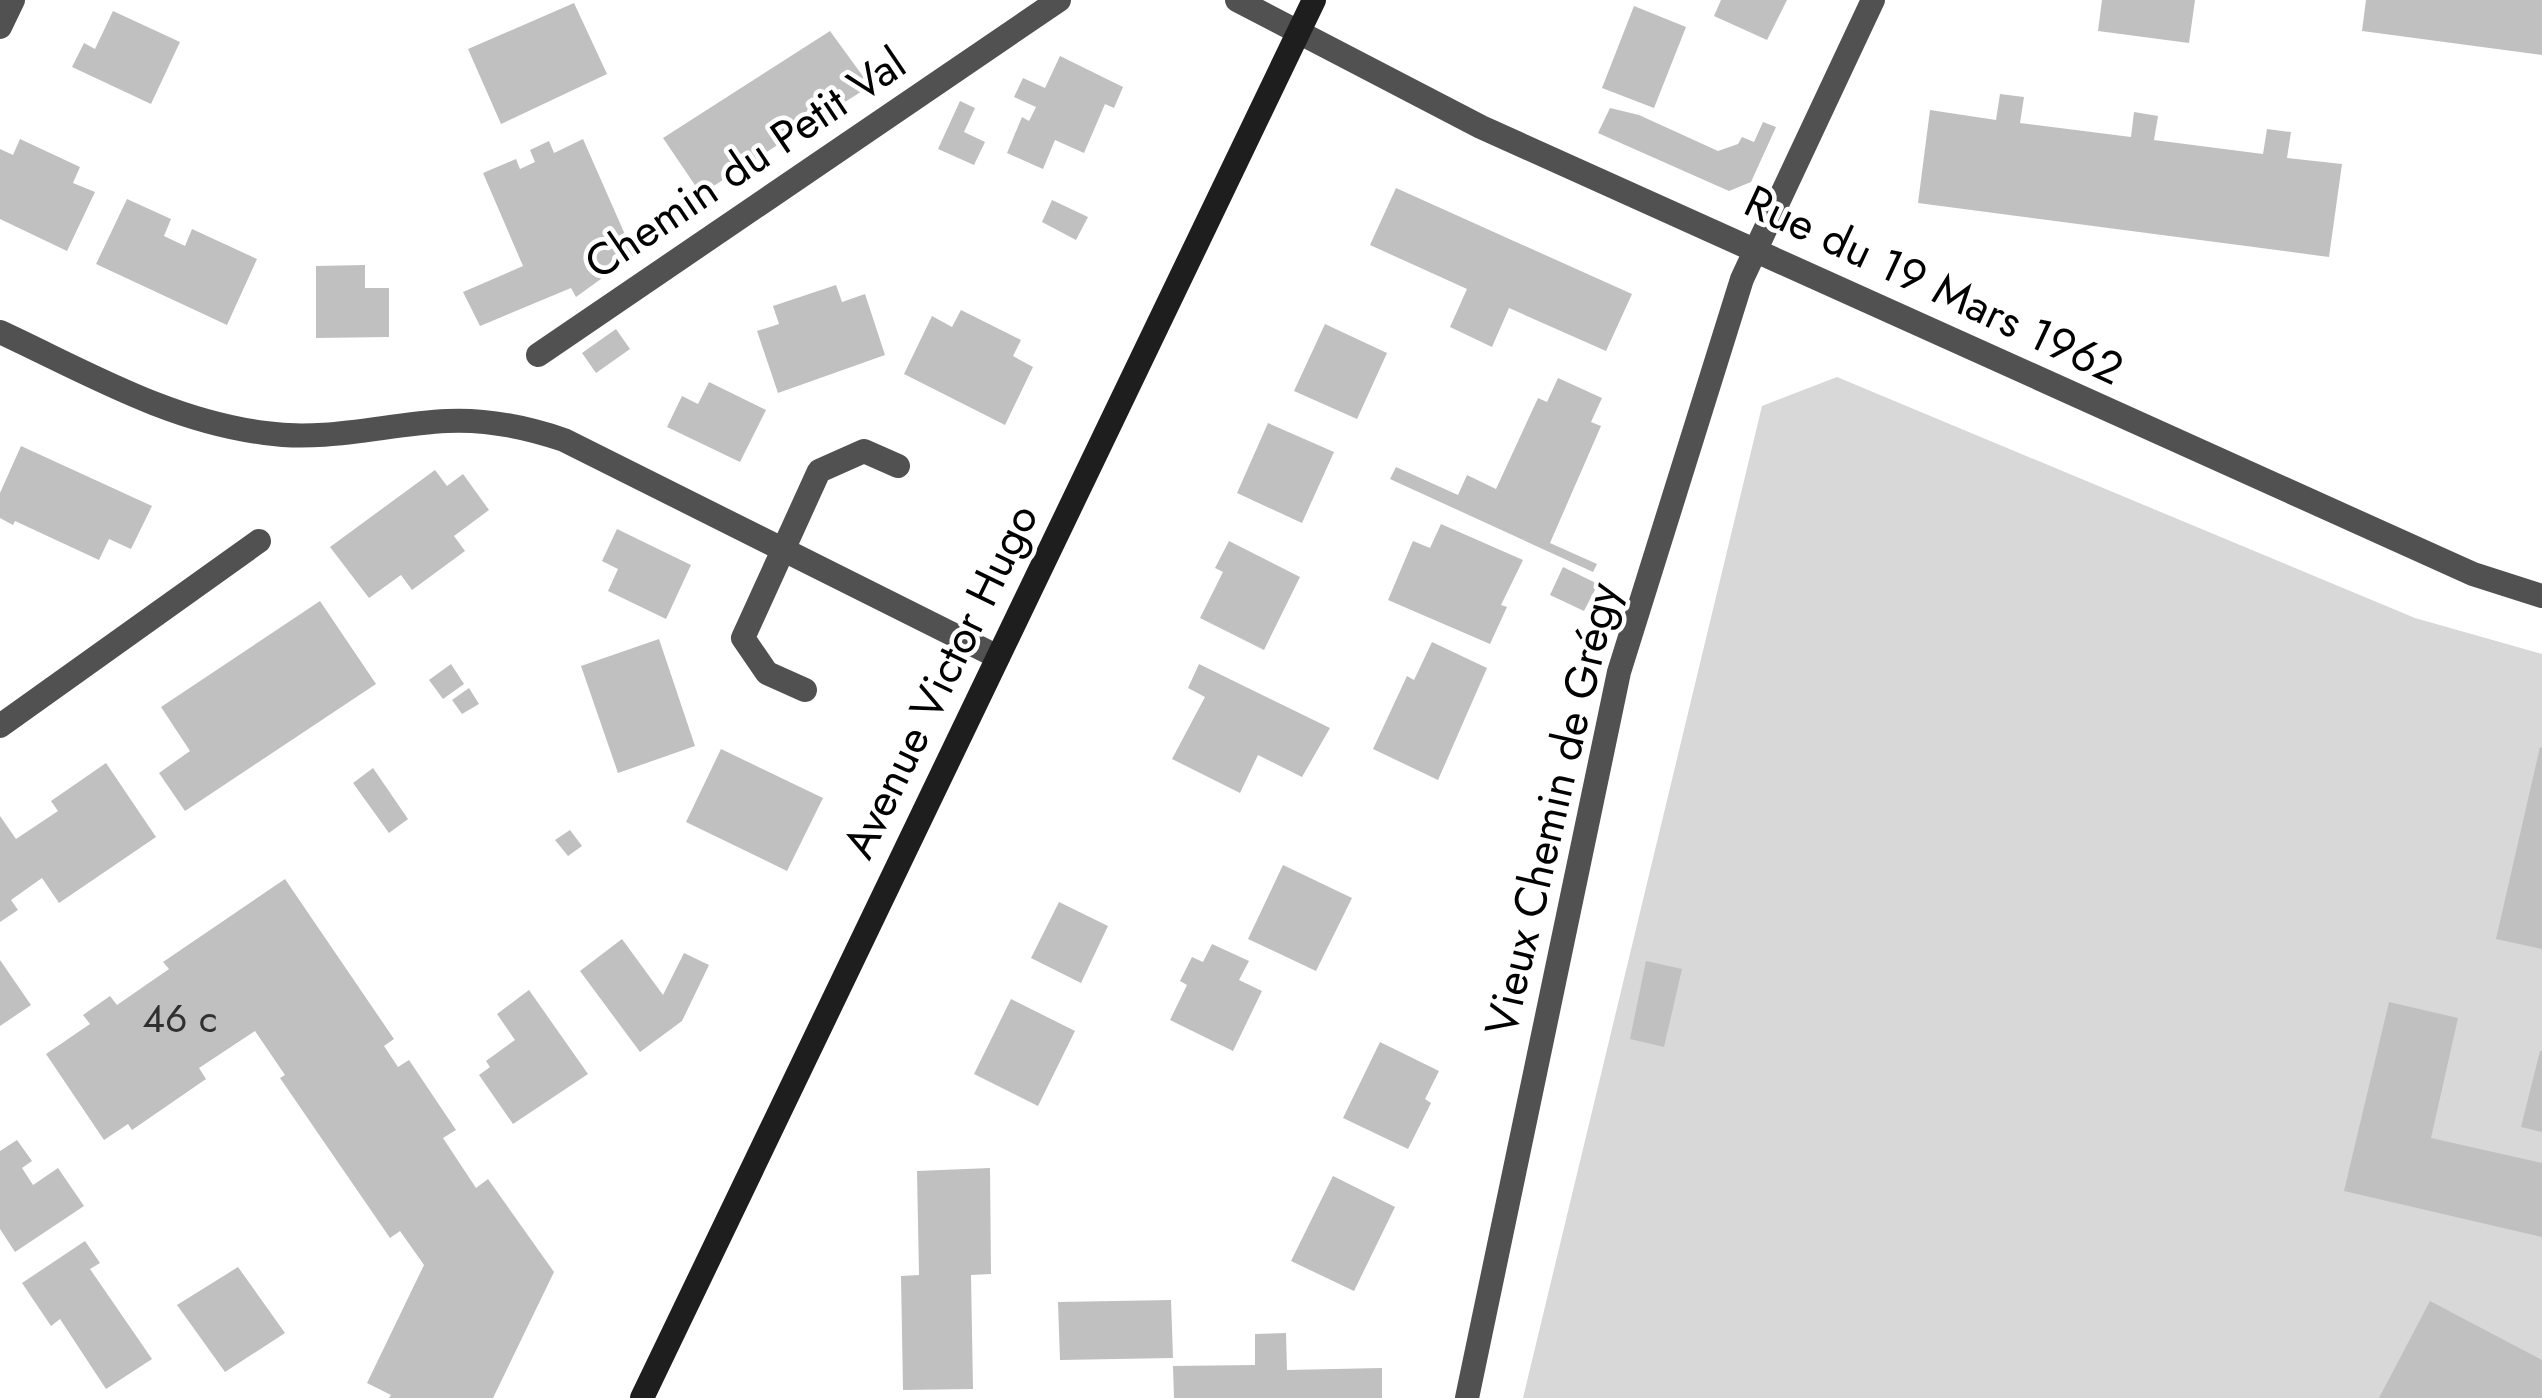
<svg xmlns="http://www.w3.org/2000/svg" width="2542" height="1398" font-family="Jost,sans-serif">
<rect width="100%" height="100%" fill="#fff"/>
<polygon fill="#d8d8d8" points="1837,377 2415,618 2542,654 2542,1398 1523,1398 1762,406"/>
<g fill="#c0c0c0">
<polygon points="1721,0 1787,0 1767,40 1714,16"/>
<polygon points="2102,0 2195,0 2189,43 2098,31"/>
<polygon points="2366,0 2542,0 2542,55 2362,31"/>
<polygon points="574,3 607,74 501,124 468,49"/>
<polygon points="1634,6 1686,27 1654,108 1602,88"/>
<polygon points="113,11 180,42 151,104 72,67 84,43 95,49"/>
<polygon points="830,31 870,86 701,194 663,138"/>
<polygon points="1060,56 1123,87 1114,108 1105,104 1084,153 1055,140 1043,169 1007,153 1022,117 1029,121 1036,107 1014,97 1023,78 1045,88"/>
<polygon points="2000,94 2024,97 2020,123 2131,137 2134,112 2158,116 2154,140 2263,154 2267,129 2291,132 2287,158 2342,164 2329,257 1918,203 1930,110 1996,120"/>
<polygon points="960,101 975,108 964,132 985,142 974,165 938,149"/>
<polygon points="1610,108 1639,115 1718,151 1738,144 1742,137 1754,142 1763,122 1776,127 1751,182 1729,191 1598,133"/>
<polygon points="20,139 80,167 73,183 95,192 67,251 0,219 0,149 13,155"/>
<polygon points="583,139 634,255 576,297 571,288 480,326 463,292 523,266 483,173 516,159 520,169 535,162 530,150 549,141 554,153"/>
<polygon points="1396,188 1632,294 1606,351 1509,308 1492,347 1450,327 1467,289 1370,245"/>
<polygon points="127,199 171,219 164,236 185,246 192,229 257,259 227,325 96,264"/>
<polygon points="1052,200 1088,217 1076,240 1042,222"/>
<polygon points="365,265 365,288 389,288 389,337 316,338 316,266"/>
<polygon points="836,285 842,302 865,294 885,355 778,393 757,331 779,324 773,306"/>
<polygon points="961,310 1021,340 1013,356 1033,367 1005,425 904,374 932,316 952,327"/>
<polygon points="1325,324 1387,353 1357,419 1294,391"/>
<polygon points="616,329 630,349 596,373 582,353"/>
<polygon points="1558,378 1602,398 1591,422 1601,426 1550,543 1597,564 1593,572 1390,479 1396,467 1458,495 1467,475 1496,489 1538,398 1547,402"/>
<polygon points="709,382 766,410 740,462 667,427 682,396 698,404"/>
<polygon points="1268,423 1334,452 1302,523 1237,493"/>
<polygon points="21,446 152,506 131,549 109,539 99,560 15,521 13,525 0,518 0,493"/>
<polygon points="435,470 447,486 463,474 489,510 454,536 465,551 412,590 401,575 369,598 330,547"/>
<polygon points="1441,524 1523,560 1501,605 1507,607 1490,644 1388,600 1413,541 1430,548"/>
<polygon points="617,529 691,565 666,619 608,591 618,569 602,561"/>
<polygon points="1229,541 1300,577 1264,650 1200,618 1223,572 1215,568"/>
<polygon points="1563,567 1598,584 1584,611 1550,595"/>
<polygon points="320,601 376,684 185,811 159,773 190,751 161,707"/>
<polygon points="659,639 695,746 618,773 581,666"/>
<polygon points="1432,642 1487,668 1438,780 1373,749 1407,676 1414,680"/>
<polygon points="451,664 464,684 443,699 429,680"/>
<polygon points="1199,664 1330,728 1302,777 1258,755 1240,793 1172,759 1205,697 1188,688"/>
<polygon points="469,688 479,704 462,714 452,700"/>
<polygon points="2540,747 2542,748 2542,949 2496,939"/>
<polygon points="721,749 823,798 787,871 686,822"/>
<polygon points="106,763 156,837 59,903 42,878 11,900 18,910 0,922 0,816 16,839 58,811 51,801"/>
<polygon points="373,768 408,819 389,833 353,783"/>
<polygon points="570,830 582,846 568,856 555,840"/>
<polygon points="1283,865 1352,898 1316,971 1248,939"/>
<polygon points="285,879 394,1039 384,1046 398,1067 409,1060 456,1130 443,1138 476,1188 488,1179 554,1272 493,1398 389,1398 391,1395 367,1383 424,1265 400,1231 390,1238 280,1078 285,1075 255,1031 199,1068 206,1079 132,1130 128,1124 104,1140 46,1054 90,1024 83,1015 110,996 117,1005 169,969 163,962"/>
<polygon points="1059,902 1108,926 1081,983 1031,958"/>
<polygon points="622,939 663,995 684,953 709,965 682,1021 640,1052 580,971"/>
<polygon points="1212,944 1249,961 1239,980 1262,991 1233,1051 1170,1020 1187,985 1180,981 1192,957 1203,962"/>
<polygon points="0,960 31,1005 0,1026"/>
<polygon points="1646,961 1682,969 1664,1047 1630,1039"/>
<polygon points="529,990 588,1074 513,1124 479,1075 490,1067 486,1061 515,1040 497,1014"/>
<polygon points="1011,999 1075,1031 1038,1106 974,1074"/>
<polygon points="2389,1002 2458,1018 2431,1138 2542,1163 2542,1237 2344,1191"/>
<polygon points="1380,1042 1439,1071 1425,1099 1431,1103 1408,1149 1343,1118"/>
<polygon points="2540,1051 2542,1051 2542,1132 2521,1127"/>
<polygon points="17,1140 32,1161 22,1168 33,1185 58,1168 84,1206 15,1252 0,1229 0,1151"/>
<polygon points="990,1168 991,1274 971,1275 973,1389 903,1390 901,1276 919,1275 917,1171"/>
<polygon points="1333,1176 1395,1207 1354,1291 1291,1261"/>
<polygon points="85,1241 100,1263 90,1269 152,1359 106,1389 60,1319 51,1326 22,1283"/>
<polygon points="238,1267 285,1333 225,1372 177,1305"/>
<polygon points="1171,1300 1173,1358 1060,1360 1058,1302"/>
<polygon points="2430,1301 2542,1360 2542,1398 2379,1398"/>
<polygon points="1286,1333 1287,1370 1382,1368 1382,1398 1174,1398 1173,1366 1255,1365 1255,1334"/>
</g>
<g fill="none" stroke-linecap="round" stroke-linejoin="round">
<g stroke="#515151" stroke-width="24">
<polyline points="1237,0 1481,127 2473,574 2542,596"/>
<polyline points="0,27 13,0"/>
<path d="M 0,332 C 86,372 169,421 265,433 C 327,442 386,424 447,421 C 488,419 526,427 564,440 L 998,657"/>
<polyline points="538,355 1059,0"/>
<polyline points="805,690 767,673 743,638 819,471 864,451 898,466"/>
<polyline points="0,726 259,541"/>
<polyline points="1467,1398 1619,672 1742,279 1873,0"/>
</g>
<polyline stroke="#1e1e1e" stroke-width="24" points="642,1398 1314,0"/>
</g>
<g text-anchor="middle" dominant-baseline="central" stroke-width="9" stroke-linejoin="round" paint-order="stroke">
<g font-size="39" fill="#303030">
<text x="180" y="1018">46 c</text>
</g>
<g font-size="45" fill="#000" stroke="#fff">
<text transform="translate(745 163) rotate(-34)">Chemin du Petit Val</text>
<text transform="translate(1934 285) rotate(25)">Rue du 19 Mars 1962</text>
<text transform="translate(940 681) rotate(-64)">Avenue Victor Hugo</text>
<text transform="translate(1552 809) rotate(-77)">Vieux Chemin de Grégy</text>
</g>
</g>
</svg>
